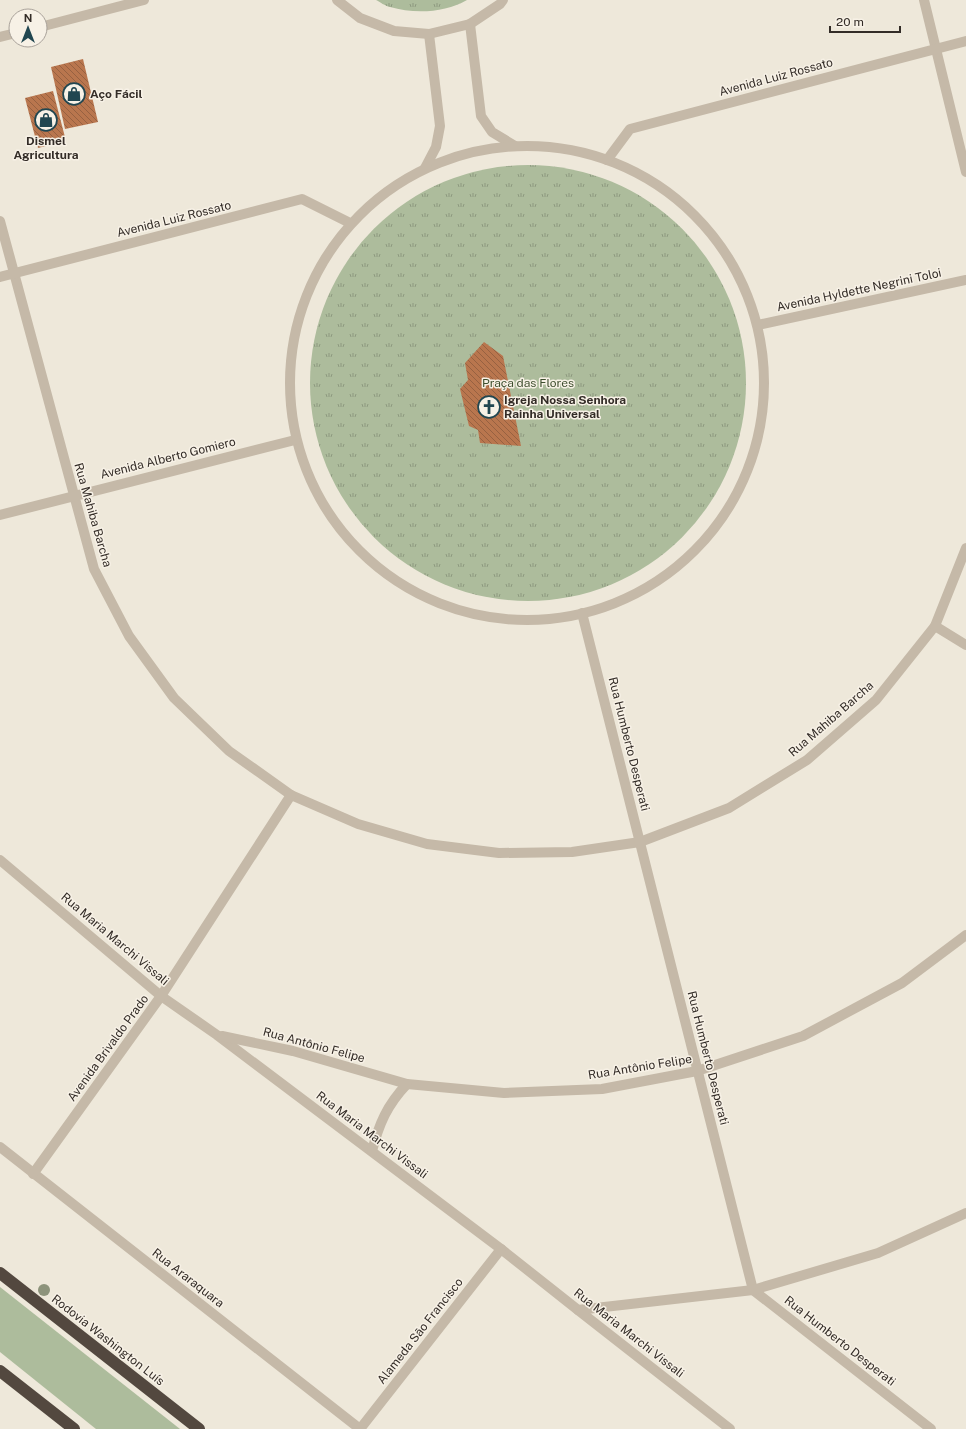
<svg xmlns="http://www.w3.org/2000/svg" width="966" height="1429" font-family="'Public Sans',sans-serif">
<defs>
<pattern id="park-tufts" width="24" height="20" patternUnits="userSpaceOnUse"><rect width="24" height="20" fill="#adbc9c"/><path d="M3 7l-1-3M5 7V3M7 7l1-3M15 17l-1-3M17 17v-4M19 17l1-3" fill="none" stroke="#8d997f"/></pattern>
<pattern id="building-back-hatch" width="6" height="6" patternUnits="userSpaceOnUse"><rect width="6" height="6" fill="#b9764e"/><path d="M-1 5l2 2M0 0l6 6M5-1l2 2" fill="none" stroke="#976141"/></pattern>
</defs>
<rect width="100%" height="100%" fill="#eee8da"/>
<polygon fill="#adbc9c" points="0,1287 180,1429 96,1429 0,1352"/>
<g fill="url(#park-tufts)">
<path d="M 376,0 L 467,0 C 445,13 414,14 390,7 C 385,6 380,2 376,0 Z"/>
<circle cx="528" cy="383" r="218"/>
</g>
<g fill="url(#building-back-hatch)">
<polygon points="83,59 98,122 65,129 51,67"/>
<polygon points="53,91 66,141 38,148 25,98"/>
<polygon points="484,342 503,356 521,446 480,443 478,430 469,426 460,389 468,380 465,363"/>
</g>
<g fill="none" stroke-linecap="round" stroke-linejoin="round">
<g stroke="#c5b9a8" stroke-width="10">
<polyline points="924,0 966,172"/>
<polyline points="470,24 481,116 492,132 515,146"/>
<circle cx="527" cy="383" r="237"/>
<polyline points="607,160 630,129 966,41"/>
<polyline points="425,168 436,147 440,126 429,34"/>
<polyline points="0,221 94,569 129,636 174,698 229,751 291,795 358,824 427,844 499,853 572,852 640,842 729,808 807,760 876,700 935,626 966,548"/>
<polyline points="0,277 302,199 350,223"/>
<polyline points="758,325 966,280"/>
<polyline points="0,515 295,440"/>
<polyline points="582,613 753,1290 931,1429"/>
<polyline points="935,626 966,645"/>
<polyline points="0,860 161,996 217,1035 501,1249 578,1310 730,1429"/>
<polyline points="222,1036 293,1051 407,1084 504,1093 602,1089 697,1071 803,1036 902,983 966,935"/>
<polyline points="0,1147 360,1429"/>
<path d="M 372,1151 C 379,1124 387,1105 407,1084"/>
<polyline points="33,1174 161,996 291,795"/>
<polyline points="578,1310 753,1290 878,1253 966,1213"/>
<polyline points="360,1429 501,1249"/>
</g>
<g stroke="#c5b9a8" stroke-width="10">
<polyline points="337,0 360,18 394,31 429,34 470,24 500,4 503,0"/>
<polyline points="40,27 144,0"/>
<polyline points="0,37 16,33"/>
</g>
<g stroke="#53483f" stroke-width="12">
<polyline points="0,1273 199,1429"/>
<polyline points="0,1371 74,1429"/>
</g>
</g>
<circle fill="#8d937b" cx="44" cy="1290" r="6"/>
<defs>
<g id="shop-ring" transform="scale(1.15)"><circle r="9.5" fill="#f7f1e6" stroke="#214650" stroke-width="1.5"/><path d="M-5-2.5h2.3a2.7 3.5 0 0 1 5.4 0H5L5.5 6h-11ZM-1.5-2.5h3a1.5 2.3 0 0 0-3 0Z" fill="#214650"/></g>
<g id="church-ring" transform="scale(1.15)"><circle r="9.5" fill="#f7f1e6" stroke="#214650" stroke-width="1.5"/><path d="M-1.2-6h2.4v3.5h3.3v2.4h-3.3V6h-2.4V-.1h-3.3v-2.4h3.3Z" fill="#214650"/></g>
</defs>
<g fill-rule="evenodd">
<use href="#shop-ring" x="74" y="94"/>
<use href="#shop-ring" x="46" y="120"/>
<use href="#church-ring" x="489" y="407"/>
</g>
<g text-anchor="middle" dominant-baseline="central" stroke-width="3" stroke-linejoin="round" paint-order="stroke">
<g font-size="12" fill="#332c27" stroke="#f7f1e6">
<text transform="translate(776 77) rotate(-15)">Avenida Luiz Rossato</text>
<text transform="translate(174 219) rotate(-14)">Avenida Luiz Rossato</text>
<text transform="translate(859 290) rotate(-12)">Avenida Hyldette Negrini Toloi</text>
<text transform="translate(168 458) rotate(-14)">Avenida Alberto Gomiero</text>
<text transform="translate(93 515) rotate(74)">Rua Mahiba Barcha</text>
<text transform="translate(831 719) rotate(-41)">Rua Mahiba Barcha</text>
<text transform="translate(629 744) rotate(76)">Rua Humberto Desperati</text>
<text transform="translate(115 939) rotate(40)">Rua Maria Marchi Vissali</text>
<text transform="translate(314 1045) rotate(15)">Rua Antônio Felipe</text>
<text transform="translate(108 1048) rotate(-54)">Avenida Brivaldo Prado</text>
<text transform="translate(708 1058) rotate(76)">Rua Humberto Desperati</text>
<text transform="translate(640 1067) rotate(-9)">Rua Antônio Felipe</text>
<text transform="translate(372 1135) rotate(37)">Rua Maria Marchi Vissali</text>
<text transform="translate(188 1278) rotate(38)">Rua Araraquara</text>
<text transform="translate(420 1331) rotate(-52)">Alameda São Francisco</text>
<text transform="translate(629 1333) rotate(38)">Rua Maria Marchi Vissali</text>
<text transform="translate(108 1340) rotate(38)">Rodovia Washington Luís</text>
<text transform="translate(840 1341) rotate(38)">Rua Humberto Desperati</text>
</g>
<g font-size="12" font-weight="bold" fill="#332c27" stroke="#f7f1e6" text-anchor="start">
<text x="90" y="94">Aço Fácil</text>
<text x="46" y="141" text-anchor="middle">Dismel<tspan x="46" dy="14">Agricultura</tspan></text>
<text x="504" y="400">Igreja Nossa Senhora<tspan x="504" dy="14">Rainha Universal</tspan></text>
</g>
<g font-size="12" fill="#3e4e2e" stroke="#f7f1e6">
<text x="528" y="383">Praça das Flores</text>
</g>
</g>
<g transform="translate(28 28)"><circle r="19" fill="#f7f1e6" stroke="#a9a29a"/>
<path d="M0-3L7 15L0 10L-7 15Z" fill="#214650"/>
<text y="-6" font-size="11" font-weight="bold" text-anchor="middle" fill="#332c27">N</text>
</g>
<path d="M830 26v6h70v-6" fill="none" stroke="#332c27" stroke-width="2"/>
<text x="836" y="26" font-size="12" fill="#332c27" stroke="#f7f1e6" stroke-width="3" paint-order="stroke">20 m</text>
</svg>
